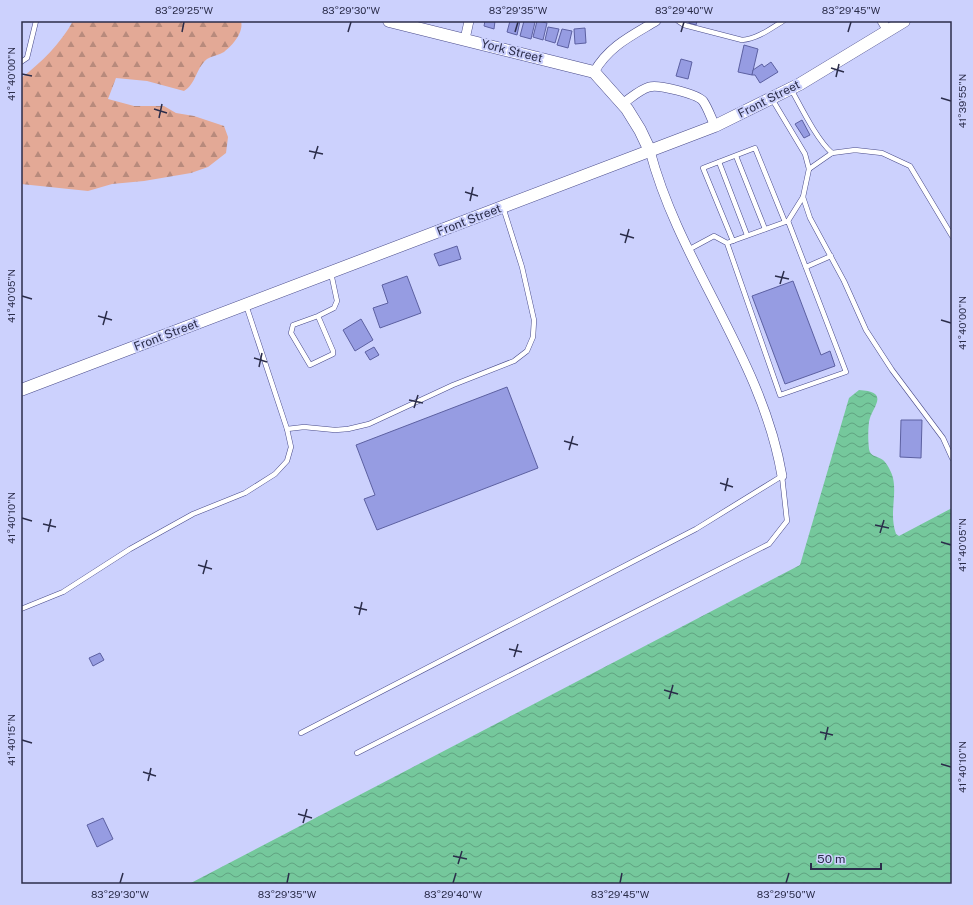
<svg xmlns="http://www.w3.org/2000/svg" width="973" height="905" font-family="'Public Sans',sans-serif">
<defs>
<pattern id="forest-firs" width="22" height="20" patternUnits="userSpaceOnUse"><rect width="22" height="20" fill="#e3a996"/><path d="M5 1l3.5 6h-7zM16 11l3.5 6h-7z" fill="#b88a7c"/></pattern>
<pattern id="water-waves" width="16" height="10" patternUnits="userSpaceOnUse"><rect width="16" height="10" fill="#75c89c"/><path d="M0 5q4-4 8 0t8 0" fill="none" stroke="#60a381"/></pattern>
</defs>
<rect width="100%" height="100%" fill="#ccd1fd"/>
<path fill="url(#forest-firs)" d="M 73,21 L 241,21 C 244,32 233,45 224,52 C 219,55 212,56 207,59 C 196,68 196,84 184,91 L 147,81 L 116,78 L 108,99 L 134,106 L 164,106 L 176,113 L 194,116 L 224,126 L 228,137 L 226,153 L 208,167 L 191,173 L 144,181 L 112,184 L 88,191 L 21,184 L 21,78 C 41,63 61,43 73,21 Z"/>
<path fill="url(#water-waves)" d="M 859,390 C 892,392 871,408 869,422 C 868,430 868,441 869,449 C 870,457 878,456 883,460 C 887,463 892,473 893,478 C 897,496 889,514 896,534 L 899,536 L 952,508 L 952,884 L 189,884 L 800,565 L 849,398 Z"/>
<g fill="#969ce2" stroke="#5c60a1">
<polygon points="485,21 495,21 494,29 484,26"/>
<polygon points="510,21 520,21 517,35 507,32"/>
<polygon points="524,21 535,22 531,39 520,36"/>
<polygon points="537,21 547,23 543,40 533,37"/>
<polygon points="689,21 697,21 696,25 689,23"/>
<polygon points="548,27 559,29 555,43 545,40"/>
<polygon points="585,28 586,43 575,44 574,29"/>
<polygon points="562,29 572,31 568,48 557,45"/>
<polygon points="744,45 758,49 752,75 738,72"/>
<polygon points="681,59 692,62 688,79 676,76"/>
<polygon points="771,62 778,72 760,83 755,75 752,75 753,70 762,64 764,67"/>
<polygon points="802,120 810,135 804,138 795,124"/>
<polygon points="457,246 461,259 439,266 434,254"/>
<polygon points="407,276 421,313 380,328 373,308 388,303 382,285"/>
<polygon points="793,281 821,355 830,351 835,366 785,384 752,296"/>
<polygon points="361,319 373,340 355,351 343,330"/>
<polygon points="374,347 379,355 370,360 365,352"/>
<polygon points="507,387 538,468 377,530 364,499 375,495 356,445"/>
<polygon points="901,420 922,420 921,458 900,457"/>
<polygon points="100,653 104,660 93,666 89,658"/>
<polygon points="103,818 113,839 97,847 87,825"/>
</g>
<g fill="none" stroke-linecap="round" stroke-linejoin="round">
<g stroke="#484a89" stroke-width="5.5">
<g id="service">
<path d="M 678,21 L 684,25 L 742,40 C 757,39 770,29 783,21"/>
<polyline points="21,62 27,58 36,21"/>
<path d="M 791,89 C 801,107 817,140 832,153"/>
<polyline points="772,99 805,154 809,169 803,197 810,218 844,281 866,330 892,370 943,438 952,458"/>
<polyline points="736,156 765,229"/>
<polyline points="719,162 747,235"/>
<polyline points="809,169 832,153 855,150 882,153 910,166 952,236"/>
<polyline points="788,221 803,197"/>
<polyline points="733,241 703,168 755,148 785,222"/>
<polyline points="688,250 714,236 727,243 788,221 846,372 780,395 727,243"/>
<polyline points="806,267 831,256"/>
<polyline points="318,316 333,351 333,354 310,365 291,333 293,325 318,316 334,308 337,301 331,273"/>
<polyline points="287,429 304,427 335,430 348,429 369,424 453,385 514,361 527,351 533,337 534,320 522,267 503,207"/>
<polyline points="21,609 63,592 130,549 193,514 245,493 275,474 287,461 291,447 287,429 246,305"/>
<polyline points="301,733 696,529 782,476 787,521 769,544 357,753"/>
</g>
</g>
<g stroke="#484a89" stroke-width="10">
<g id="minor">
<polyline points="882,21 888,31"/>
<polyline points="465,39 469,21"/>
<path d="M 594,72 C 609,46 631,36 656,21"/>
<path d="M 622,104 C 631,98 639,90 649,87 C 658,84 697,94 703,101 C 708,108 711,118 715,126"/>
<path d="M 650,151 C 680,265 762,358 782,476"/>
</g>
</g>
<g stroke="#484a89" stroke-width="13">
<g id="tertiary">
<polyline points="389,21 594,72 627,109 640,130 650,151"/>
<polyline points="21,390 715,126 800,84 904,21"/>
</g>
</g>
<use href="#service" stroke="#fff" stroke-width="4.5"/>
<use href="#minor" stroke="#fff" stroke-width="9"/>
<use href="#tertiary" stroke="#fff" stroke-width="12"/>
</g>
<path fill="none" stroke="#2b2d4a" stroke-width="1.5" d="M 182,32 L 184,22M 348,32 L 351,22M 515,32 L 518,22M 681,32 L 684,22M 848,32 L 851,22M 831,68 L 844,72M 22,74 L 32,76M 836,77 L 839,64M 941,98 L 951,101M 154,109 L 167,113M 159,118 L 162,104M 309,151 L 323,154M 314,159 L 318,146M 465,192 L 478,196M 470,201 L 473,187M 620,234 L 634,238M 625,243 L 629,229M 775,276 L 789,279M 780,284 L 784,271M 22,296 L 32,299M 98,316 L 112,320M 941,320 L 951,323M 103,325 L 107,311M 254,358 L 267,362M 259,367 L 262,353M 409,400 L 423,403M 414,408 L 418,395M 564,441 L 578,445M 569,450 L 573,436M 720,483 L 733,487M 725,491 L 728,478M 22,518 L 32,521M 43,524 L 56,527M 875,525 L 889,528M 48,532 L 51,519M 880,533 L 884,520M 941,542 L 951,545M 198,565 L 212,569M 203,574 L 207,560M 354,607 L 367,610M 359,615 L 362,602M 509,649 L 522,652M 514,657 L 518,644M 664,690 L 678,694M 669,699 L 673,685M 820,732 L 833,735M 22,740 L 32,743M 825,740 L 828,727M 941,764 L 951,767M 143,772 L 156,776M 148,781 L 151,768M 298,814 L 312,818M 303,823 L 307,809M 453,856 L 467,859M 458,864 L 462,851M 120,883 L 123,873M 287,883 L 289,873M 453,883 L 456,873M 620,883 L 622,873M 786,883 L 789,873"/>
<g text-anchor="middle" dominant-baseline="central" stroke-width="4" stroke-linejoin="round" paint-order="stroke">
<g font-size="12" fill="#2b2d4a" stroke="#ccd1fd">
<text transform="translate(512 51) rotate(14)">York Street</text>
<text transform="translate(769 99) rotate(-27)">Front Street</text>
<text transform="translate(469 220) rotate(-21)">Front Street</text>
<text transform="translate(166 335) rotate(-21)">Front Street</text>
</g>
</g>
<rect width="973" height="905" fill="none" stroke="#ccd1fd" stroke-width="44"/>
<path d="M811 863v6h70v-6" fill="none" stroke="#2b2d4a" stroke-width="2"/>
<text x="817" y="863" font-size="12" fill="#2b2d4a" stroke="#ccd1fd" stroke-width="3" paint-order="stroke">50 m</text>
<rect x="22" y="22" width="929" height="861" fill="none" stroke="#2b2d4a" stroke-width="1.5"/>
<g font-size="10" text-anchor="middle" fill="#2b2d4a">
<text x="184" y="14">83°29'25"W</text>
<text x="351" y="14">83°29'30"W</text>
<text x="518" y="14">83°29'35"W</text>
<text x="684" y="14">83°29'40"W</text>
<text x="851" y="14">83°29'45"W</text>
<text transform="translate(11 74) rotate(-90)" y="4">41°40'00"N</text>
<text transform="translate(962 101) rotate(-90)" y="4">41°39'55"N</text>
<text transform="translate(11 296) rotate(-90)" y="4">41°40'05"N</text>
<text transform="translate(962 323) rotate(-90)" y="4">41°40'00"N</text>
<text transform="translate(11 518) rotate(-90)" y="4">41°40'10"N</text>
<text transform="translate(962 545) rotate(-90)" y="4">41°40'05"N</text>
<text transform="translate(11 740) rotate(-90)" y="4">41°40'15"N</text>
<text transform="translate(962 767) rotate(-90)" y="4">41°40'10"N</text>
<text x="120" y="898">83°29'30"W</text>
<text x="287" y="898">83°29'35"W</text>
<text x="453" y="898">83°29'40"W</text>
<text x="620" y="898">83°29'45"W</text>
<text x="786" y="898">83°29'50"W</text>
</g>
</svg>
